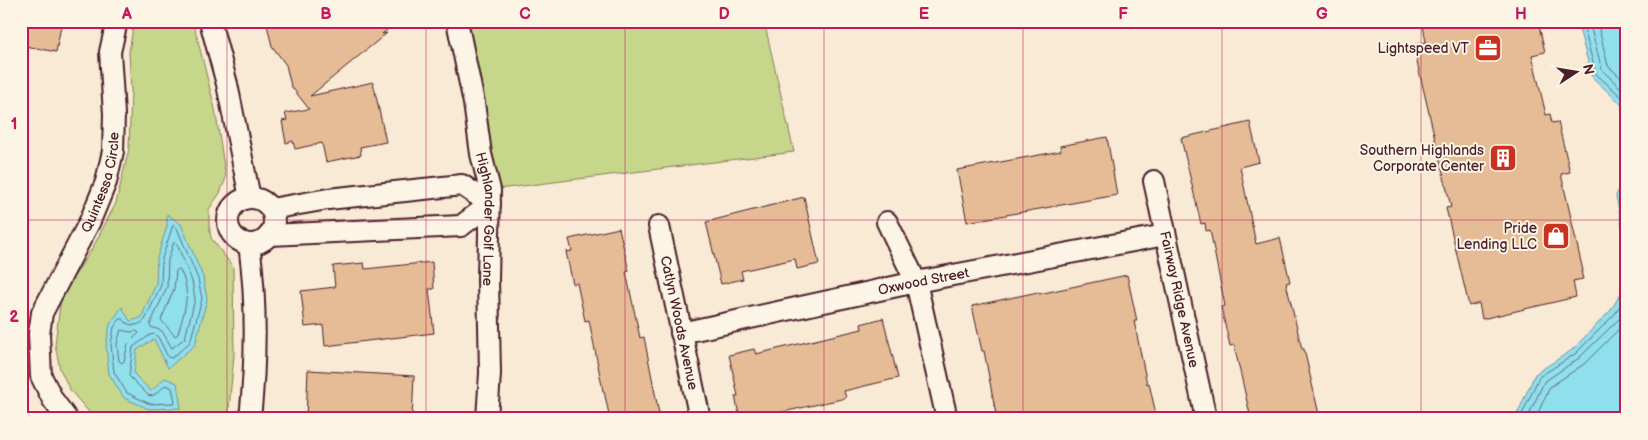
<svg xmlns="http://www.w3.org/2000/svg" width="1648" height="440" font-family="'Balsamiq Sans',sans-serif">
<rect width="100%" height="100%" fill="#f8ead5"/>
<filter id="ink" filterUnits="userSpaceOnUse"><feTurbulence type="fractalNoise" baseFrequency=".02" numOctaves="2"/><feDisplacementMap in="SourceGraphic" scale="10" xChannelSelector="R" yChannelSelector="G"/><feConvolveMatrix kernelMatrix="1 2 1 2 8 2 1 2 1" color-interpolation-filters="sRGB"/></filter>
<g filter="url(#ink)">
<g fill="#c6d78b" stroke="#887b5b">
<polygon points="134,21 193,21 215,109 226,178 220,193 209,209 209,225 211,238 233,267 234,355 228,419 99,419 88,411 70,390 60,369 55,345 61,297 93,247 116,203 129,149 131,91 129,52"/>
<polygon points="465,21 764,21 794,152 490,190"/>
</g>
<g fill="#8fdfed" stroke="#73929f">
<polygon points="1577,21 1627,21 1627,120 1621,104 1592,77"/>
<polygon points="1627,170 1627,252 1616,196"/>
<polygon points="167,214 181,224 203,277 207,299 195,345 168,368 154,339 137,350 134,374 151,391 165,378 177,383 181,408 149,409 124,398 109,374 106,345 110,324 122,307 130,321 141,318 156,284 157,258 167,226"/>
<polygon points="1627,283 1627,419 1515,419 1535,374 1572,350 1611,310"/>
</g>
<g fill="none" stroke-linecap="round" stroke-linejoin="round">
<g stroke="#666c79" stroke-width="1">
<polyline points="1582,21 1596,74 1625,100 1627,104"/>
<polyline points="1589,21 1602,70 1627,94"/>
<polyline points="1597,21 1608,66 1627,83"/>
<path d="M 173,226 L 177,228 L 198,279 L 202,299 L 190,342 L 172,358 L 168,357 L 158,337 L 155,334 L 150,335 L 133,347 L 129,376 L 149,396 L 154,395 L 166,385 L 172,388 L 175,401 L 174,403 L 150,404 L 127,393 L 114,372 L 111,345 L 114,327 L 120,319 L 123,319 C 128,327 138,327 145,320 L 161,285 L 162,259 Z"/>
<polygon points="174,243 177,244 192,281 195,299 185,338 172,348 162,331 151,327 150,325 167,287 168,260"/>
<path d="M 179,269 C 193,291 184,311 178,334 L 175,336 L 161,320 L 174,289 L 176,271 Z"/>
<polygon points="121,330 130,332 137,331 139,333 128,344 124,361 122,363 119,361 117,345"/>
<polyline points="1520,419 1539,377 1575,354 1615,314 1627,293"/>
<polyline points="1527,419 1544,382 1579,358 1620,318 1627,306"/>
<polyline points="1535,419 1550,387 1584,364 1627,321"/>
</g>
</g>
<g fill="#e6bc96" stroke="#4a1f2b">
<polygon points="21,21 62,21 56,52 21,45"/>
<polygon points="266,21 398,21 382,34 387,33 310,96 373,82 386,142 360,147 361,155 326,162 322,143 295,149 293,141 286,143 282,121 287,120 285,113 309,109 291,86 286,65 272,46"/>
<polygon points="1443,21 1538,21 1545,52 1532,55 1546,115 1550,114 1552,123 1558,122 1570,172 1561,174 1583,271 1581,271 1583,279 1573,281 1576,297 1482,319 1479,303 1469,306 1446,208 1451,207 1413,45 1426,42 1423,26"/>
<polygon points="1250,122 1259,162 1240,167 1256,244 1280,238 1290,282 1286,283 1302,349 1304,349 1320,419 1251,419 1234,345 1230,346 1221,307 1225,306 1210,230 1206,231 1205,223 1201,224 1181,138"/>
<polygon points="1107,137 1117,195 967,222 957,170 1061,151 1060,146"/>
<polygon points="804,197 819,264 797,269 795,259 741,271 743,279 721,284 706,222"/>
<polygon points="619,228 629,271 626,272 640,338 644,337 660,419 610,419 604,391 603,391 589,320 585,321 577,283 573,284 566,252 572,251 569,239"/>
<polygon points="432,262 434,289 429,289 434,333 325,346 323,325 305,327 301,291 335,287 333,266 364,263 365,269"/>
<polygon points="1127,275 1137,321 1134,321 1147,384 1149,383 1157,419 997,419 984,351 982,351 972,306 1038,292 1039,294"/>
<polygon points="883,318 898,378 844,391 846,398 751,419 740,419 735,396 738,396 729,355 754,349 756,354 862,329 861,324"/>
<polygon points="308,370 414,376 412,419 306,419"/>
</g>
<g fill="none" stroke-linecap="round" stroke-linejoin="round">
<g stroke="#4a1f2b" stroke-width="24">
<g id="street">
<polyline points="210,21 227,84 250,198"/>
<path id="s1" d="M 457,21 L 474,103 L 481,154 L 490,190 L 488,279 L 490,373 L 487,419"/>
<path id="s2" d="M 1154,181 L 1206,419"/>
<circle cx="251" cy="221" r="23"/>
<polyline points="887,222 916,282 947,419"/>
<path id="s3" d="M 659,226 L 700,419"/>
<polyline points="270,235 461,226 490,204 462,185 328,199 271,209"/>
<path d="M 249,244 C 257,302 256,361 250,419"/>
<path id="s4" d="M 681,333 L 916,282 L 1165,235"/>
<path id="s5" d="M 67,419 L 53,400 L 41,376 L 39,334 L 42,313 L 90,221 L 106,182 L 113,151 L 114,114 L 110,52 L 117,21"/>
</g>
</g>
<use href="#street" stroke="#fcf5e5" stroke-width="20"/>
</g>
</g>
<path fill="none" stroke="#c2185b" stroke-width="1" stroke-opacity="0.55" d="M 227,21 L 227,419M 426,21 L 426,419M 625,21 L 625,419M 824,21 L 824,419M 1023,21 L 1023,419M 1222,21 L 1222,419M 1421,21 L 1421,419M 21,220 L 1627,220"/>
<defs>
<g id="office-square" transform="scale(1.4375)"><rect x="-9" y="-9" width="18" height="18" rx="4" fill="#c8321e" stroke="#fcf5e5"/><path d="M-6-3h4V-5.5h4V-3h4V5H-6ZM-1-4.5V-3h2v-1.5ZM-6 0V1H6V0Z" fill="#fff"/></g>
<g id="building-square" transform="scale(1.4375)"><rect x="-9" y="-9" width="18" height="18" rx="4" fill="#c8321e" stroke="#fcf5e5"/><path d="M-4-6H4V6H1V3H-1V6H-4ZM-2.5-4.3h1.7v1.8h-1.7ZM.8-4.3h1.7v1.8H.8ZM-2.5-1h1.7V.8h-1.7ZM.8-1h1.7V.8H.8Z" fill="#fff"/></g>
<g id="shop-square" transform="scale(1.4375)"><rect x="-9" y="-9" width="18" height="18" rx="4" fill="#c8321e" stroke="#fcf5e5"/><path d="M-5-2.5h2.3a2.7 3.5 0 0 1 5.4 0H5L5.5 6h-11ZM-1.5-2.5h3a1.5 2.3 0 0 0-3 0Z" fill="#fff"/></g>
</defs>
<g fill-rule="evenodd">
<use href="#office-square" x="1488" y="48"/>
<use href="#building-square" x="1503" y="158"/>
<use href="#shop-square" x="1556" y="236"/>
</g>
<g text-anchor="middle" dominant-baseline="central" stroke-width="4" stroke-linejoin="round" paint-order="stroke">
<g font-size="14" fill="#4a1f2b" stroke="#fcf5e5" text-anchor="end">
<text x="1469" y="48">Lightspeed VT</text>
<text x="1484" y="150">Southern Highlands<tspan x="1484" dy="16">Corporate Center</tspan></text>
<text x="1537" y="228">Pride<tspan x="1537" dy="16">Lending LLC</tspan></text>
</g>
<g font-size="14" fill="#4a1f2b" stroke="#fcf5e5">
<text stroke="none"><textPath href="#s5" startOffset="258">Quintessa Circle</textPath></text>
<text stroke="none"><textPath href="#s1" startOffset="201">Highlander Golf Lane</textPath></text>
<text stroke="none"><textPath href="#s4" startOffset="248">Oxwood Street</textPath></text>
<text stroke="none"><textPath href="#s2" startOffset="121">Fairway Ridge Avenue</textPath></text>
<text stroke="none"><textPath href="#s3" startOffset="99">Catlyn Woods Avenue</textPath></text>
</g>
</g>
<rect width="1648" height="440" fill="none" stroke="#fcf5e5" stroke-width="55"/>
<g transform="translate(1576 72) rotate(78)" stroke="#fcf5e5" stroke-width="4" paint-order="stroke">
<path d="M0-4L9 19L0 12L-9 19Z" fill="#4a1f2b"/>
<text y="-8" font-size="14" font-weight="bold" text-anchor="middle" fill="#4a1f2b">N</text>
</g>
<rect x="28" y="28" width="1592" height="384" fill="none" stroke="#c2185b" stroke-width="2"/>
<g font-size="16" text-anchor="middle" font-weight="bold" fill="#c2185b">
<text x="127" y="19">A</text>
<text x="326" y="19">B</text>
<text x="525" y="19">C</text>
<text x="724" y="19">D</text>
<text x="924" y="19">E</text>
<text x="1123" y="19">F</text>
<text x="1322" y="19">G</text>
<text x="1521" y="19">H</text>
<text x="14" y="129">1</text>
<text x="14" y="322">2</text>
</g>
</svg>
